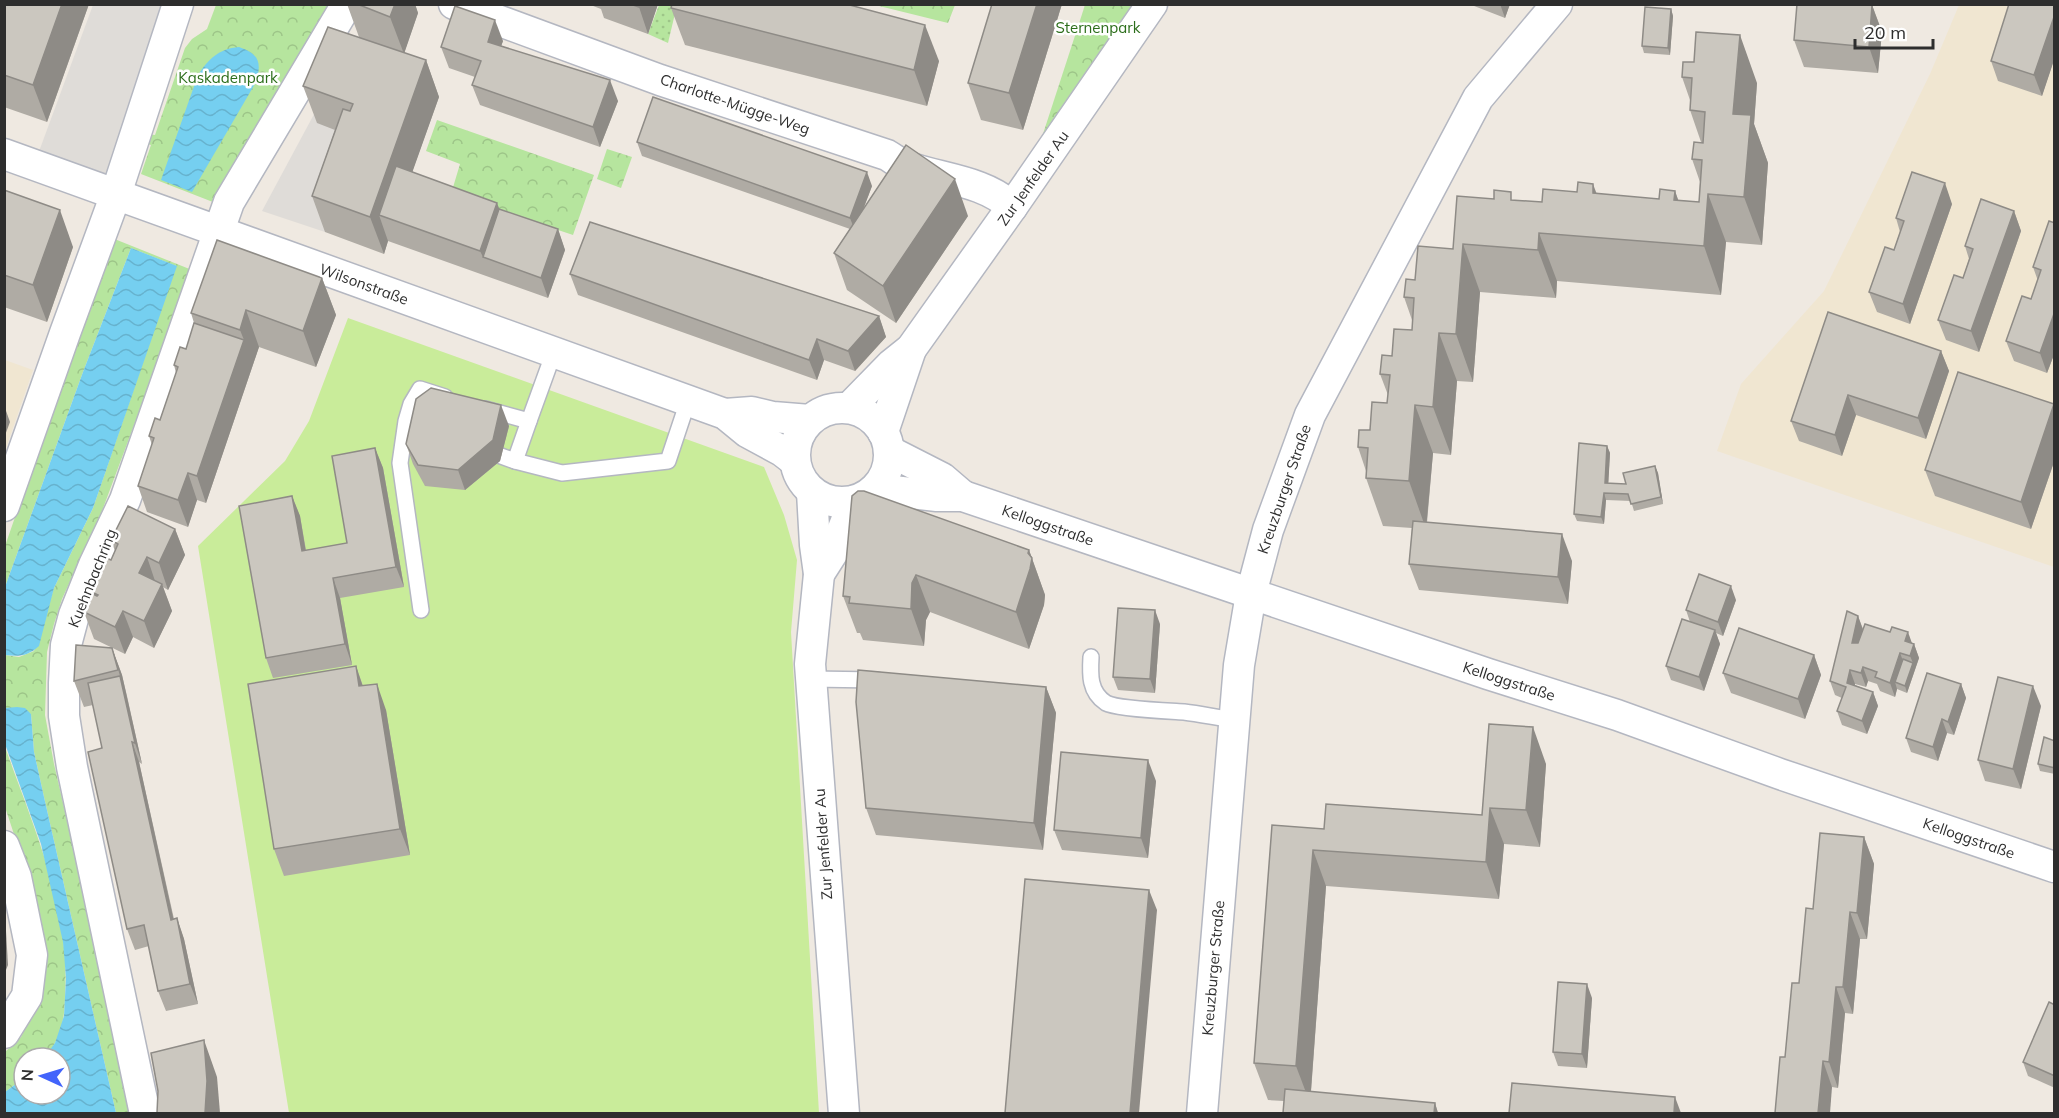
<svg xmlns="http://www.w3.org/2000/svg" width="2059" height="1118" font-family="Mulish,sans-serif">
<defs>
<pattern id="park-crowns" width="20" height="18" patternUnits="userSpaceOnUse" patternTransform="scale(1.5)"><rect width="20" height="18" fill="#b6e59e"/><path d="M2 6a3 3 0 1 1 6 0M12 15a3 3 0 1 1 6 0" fill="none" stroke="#9dc588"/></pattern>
<pattern id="garden-dots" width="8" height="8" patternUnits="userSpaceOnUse" patternTransform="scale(1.5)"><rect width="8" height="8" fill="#b6e59e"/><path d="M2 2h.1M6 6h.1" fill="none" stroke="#9dc588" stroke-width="1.8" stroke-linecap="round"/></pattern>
<pattern id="water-waves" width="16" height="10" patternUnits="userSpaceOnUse" patternTransform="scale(1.5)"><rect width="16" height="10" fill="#75cff0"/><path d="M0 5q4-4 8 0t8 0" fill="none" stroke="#66b2ce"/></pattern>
</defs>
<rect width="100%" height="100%" fill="#efe9e1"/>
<g fill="#f0e6d1">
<polygon points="1959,5 2054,5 2054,567 1717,451 1741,384 1824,291 1930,74"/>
<polygon points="5,360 33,370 5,451"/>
</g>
<g fill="url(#park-crowns)">
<polygon points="216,5 330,5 218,204 141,174 151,145 145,143 148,134 155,135 185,48 192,39 207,29"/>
<polygon points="875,5 955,5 948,23"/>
<polygon points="1085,5 1137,5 1041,140"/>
<polygon points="437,120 594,175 573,235 451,194 460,164 426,151"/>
<polygon points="607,149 632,157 621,188 597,179"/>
<polygon points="112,238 192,270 102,511 62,599 54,624 47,652 45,715 54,764 132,1099 134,1113 116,1113 44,797 34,752 31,714 5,708 5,655 19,657 34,651 54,588 93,508 176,266 131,248 83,372 5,587 5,546"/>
<path d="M 4,744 C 32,824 71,908 65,995 C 65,1011 63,1029 55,1043 C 52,1049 48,1053 44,1058 L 24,1058 L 24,1078 L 5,1092 L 5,1052 L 21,1037 L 39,999 L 45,951 L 39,910 L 5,807 Z"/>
</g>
<polygon fill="url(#garden-dots)" points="659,5 677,5 668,43 648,34"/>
<polygon fill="#c9ec9a" points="348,318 764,467 784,515 797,560 791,632 819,1113 289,1113 198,546 285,461 309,421"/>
<g fill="#dfdcd8">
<polygon points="93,5 178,5 116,194 34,165"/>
<polygon points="341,64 359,138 325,232 262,211"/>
</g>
<g fill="url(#water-waves)">
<path d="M 239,47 C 259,54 262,62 256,82 L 192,192 L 161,180 L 198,75 C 209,58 219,49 239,47 Z"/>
<path d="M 131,248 L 177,266 L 93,508 L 54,588 L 39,646 C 28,656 19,657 5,655 L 5,587 L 83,372 Z"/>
<polygon points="17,707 25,708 31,714 34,752 44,797 116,1113 5,1113 5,1092 24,1078 24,1094 60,1094 60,1058 44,1058 55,1043 64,1016 66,978 63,942 41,844 5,744 5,708"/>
</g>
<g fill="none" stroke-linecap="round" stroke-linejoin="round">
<g stroke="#b4b7c1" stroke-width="18">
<g id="service">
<polyline points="485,409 529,421 554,352"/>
<polyline points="501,456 515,461 529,421"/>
<polyline points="515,461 562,473 668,461 688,401"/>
<polyline points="421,610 400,463 406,421 411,404 420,389 445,397"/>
<path d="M 1091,657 C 1090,674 1089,692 1106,703 C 1117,709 1168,711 1184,712 C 1201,714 1218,718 1234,720"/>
<polyline points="811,679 877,680"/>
</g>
</g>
<g stroke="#b4b7c1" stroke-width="33">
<g id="minor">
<path d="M 454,4 L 660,80 L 887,155 C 894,159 901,165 908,167 C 942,179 985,181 1012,207"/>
<polyline points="4,154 725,414 747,432 782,451 795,461"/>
<circle cx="842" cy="455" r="47"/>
<polyline points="849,408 891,365 911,349 1012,207 1152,4"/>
<polyline points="725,414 752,412 773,417 810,420"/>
<polyline points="883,432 911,349"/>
<polyline points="889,451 942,478 963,496"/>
<polyline points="875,489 937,496 963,496 1488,674 1617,715 1780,774 2054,867"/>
<polyline points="812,492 815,545 819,574 810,664 844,1114"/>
<polyline points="4,506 65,333 116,194 178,4"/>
<polyline points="819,574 835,549 854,501"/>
<polyline points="4,846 16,877 32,955 27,996 4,1033"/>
<polyline points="145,1114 72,767 64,716 64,683 66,645 74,615 94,565 125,500 229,202 347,4"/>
<polyline points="1202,1114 1239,665 1251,594 1268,530 1310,415 1478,98 1557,4"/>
</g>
</g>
<use href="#service" stroke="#fff" stroke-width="15"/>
<use href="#minor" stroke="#fff" stroke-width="30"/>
</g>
<g fill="#afaba4">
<polygon points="4,4 89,4 47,122 4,107"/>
<polygon points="347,4 415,4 418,13 404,53 426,60 439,97 412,172 497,203 499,209 558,229 565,250 548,298 388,241 384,254 325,232 312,196 335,130 317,123 303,86 359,37"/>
<polygon points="588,4 658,4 648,34 604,18 601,9"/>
<polygon points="992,4 1062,4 1023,130 981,120 968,83"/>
<polygon points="1469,4 1510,4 1505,18"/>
<polygon points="2055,4 2055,57 2042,96 1998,81 1991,61"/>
<polygon points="1872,5 1882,32 1878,73 1804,67 1794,40"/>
<polygon points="671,8 939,61 927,106 685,45"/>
<polygon points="1671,9 1673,16 1670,55 1644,53 1642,46"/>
<polygon points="503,41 501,46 618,101 600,147 480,105 472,85 475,77 449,68 441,47"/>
<polygon points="1682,77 1757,83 1754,124 1768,163 1762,245 1726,242 1721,295 1557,281 1556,298 1480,292 1473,382 1457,381 1451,455 1433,453 1427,523 1572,561 1568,604 1419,590 1409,564 1412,528 1383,526 1366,478 1366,471 1358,447 1387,403 1388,395 1380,374 1392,356 1412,330 1412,320 1404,297 1415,280 1453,249 1514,200 1542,202 1597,194 1659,199 1675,191 1678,200 1699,202 1700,182 1692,159 1701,142 1690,110 1690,100"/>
<polygon points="637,142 872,186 864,207 968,216 896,323 847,290 834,253 850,229 642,156"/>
<polygon points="4,190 73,247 47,322 4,307"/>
<polygon points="1952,204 1910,324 1877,312 1869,292 1894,250 1900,232 1896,218"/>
<polygon points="2014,211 2021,231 1979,352 1946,340 1938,320 1963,278 1969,259 1965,246"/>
<polygon points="2055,223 2055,352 2047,373 2014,361 2006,341 2031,299 2038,281 2033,267"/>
<polygon points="570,274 879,316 886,337 855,371 824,360 817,380 578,295"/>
<polygon points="322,278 336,315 316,367 259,347 206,503 197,500 188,527 147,512 138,486 152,445 149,436 160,420 176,373 174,365 186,349 194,323 191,313"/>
<polygon points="1941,351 1949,371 1926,439 1856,415 1842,456 1799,441 1791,421"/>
<polygon points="2054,404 2055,459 2031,529 1935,496 1925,470"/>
<polygon points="509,426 500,461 465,490 425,486 413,464 406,444"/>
<polygon points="1607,446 1610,453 1608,483 1626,484 1655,466 1658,473 1663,504 1634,511 1631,501 1606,500 1604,524 1577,521 1574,514"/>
<polygon points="375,448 383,468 404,587 340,598 352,665 273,678 266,658 292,496 300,516 306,550 347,543"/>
<polygon points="852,496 1029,550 1045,595 1044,605 1029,649 930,612 926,620 924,646 863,640 860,633 857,633 843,596"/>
<polygon points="175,529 185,555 168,590 163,587 172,611 154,648 133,637 125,654 94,639 84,612 91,599 88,590 111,560 115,551 111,540"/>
<polygon points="1736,600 1723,636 1716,633 1720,644 1704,691 1671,680 1666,666 1690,622 1686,610"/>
<polygon points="1858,616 1863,629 1914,644 1919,658 1907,693 1897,689 1895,697 1880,691 1877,684 1868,681 1866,687 1855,684 1855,685 1873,692 1878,706 1867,734 1842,725 1837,711 1842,698 1835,695 1830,681"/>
<polygon points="1160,624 1155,693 1118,690 1113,677"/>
<polygon points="112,648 122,675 127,696 142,764 139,762 174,919 177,918 184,939 198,1004 166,1011 158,991 149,946 135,950 127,929 102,748 93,705 84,707 74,681"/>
<polygon points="1814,655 1821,675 1805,719 1731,693 1723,673"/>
<polygon points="356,666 363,686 386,710 410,855 284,876 274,849"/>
<polygon points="1961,684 1966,698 1954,735 1947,733 1938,761 1911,752 1906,738"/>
<polygon points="1046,687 1056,713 1043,850 876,835 866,808"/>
<polygon points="2041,706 2021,789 1985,781 1978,760"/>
<polygon points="1489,724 1546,764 1540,847 1504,844 1499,899 1326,886 1311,1092 1435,1103 1438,1113 1283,1113 1284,1101 1268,1100 1254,1063 1272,825 1324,829 1482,815"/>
<polygon points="2055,741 2055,774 2040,771 2038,764"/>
<polygon points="1156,781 1148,858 1062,850 1054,830"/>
<polygon points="1864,837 1874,864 1867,939 1860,939 1853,1014 1845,1013 1838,1088 1832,1087 1785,1057 1813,909"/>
<polygon points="1592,998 1587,1068 1558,1066 1553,1052"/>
<polygon points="2055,1005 2055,1088 2028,1076 2023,1062"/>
</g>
<g fill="#8e8b86">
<polygon points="62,4 89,4 47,122 33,85"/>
<polygon points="395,4 415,4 418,13 404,54 390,17"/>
<polygon points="640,4 658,4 648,34 639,7"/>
<polygon points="1037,4 1062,4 1023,130 1009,93"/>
<polygon points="1500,4 1510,4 1505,18"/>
<polygon points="1872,5 1882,32 1878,73 1869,47"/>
<polygon points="1671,9 1673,16 1670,55 1668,48"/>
<polygon points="2055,14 2055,57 2042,96 2034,75"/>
<polygon points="495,20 503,41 495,63 488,42"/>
<polygon points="925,25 939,61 927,106 914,70"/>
<polygon points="1740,35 1757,83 1754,124 1768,163 1762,245 1744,197 1733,114"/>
<polygon points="426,60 439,97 395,221 379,215 388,241 384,254 370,217"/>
<polygon points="610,80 618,101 600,147 593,127"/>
<polygon points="867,172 872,186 855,231 850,218"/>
<polygon points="955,179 968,216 896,323 883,286"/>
<polygon points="1945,183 1952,204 1910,324 1903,304"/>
<polygon points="1593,184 1611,232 1593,193"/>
<polygon points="1675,191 1692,239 1674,200"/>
<polygon points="1708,194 1726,242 1721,295 1704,246"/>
<polygon points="497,203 507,229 483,257 480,251"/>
<polygon points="60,210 73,247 47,322 33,285"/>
<polygon points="2014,211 2021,231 1979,352 1971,331"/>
<polygon points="558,229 565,250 548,298 541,278"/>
<polygon points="1539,233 1557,281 1556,298 1538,250"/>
<polygon points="1463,244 1480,292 1473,382 1456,334"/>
<polygon points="322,278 336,315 316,367 303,331"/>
<polygon points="246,310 259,347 206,503 197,476 244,340 240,330"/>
<polygon points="2055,311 2055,352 2047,373 2040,353"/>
<polygon points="879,316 886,337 855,371 848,351"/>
<polygon points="1439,333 1457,381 1451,455 1433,407"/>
<polygon points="817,339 824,360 817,380 809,360"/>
<polygon points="1941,351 1949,371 1926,439 1918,418"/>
<polygon points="1848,395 1856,415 1842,456 1835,435"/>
<polygon points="2054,404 2055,459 2031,529 2021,502"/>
<polygon points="501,405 509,426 500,461 465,490 458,470"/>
<polygon points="1415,405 1433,453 1426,529 1409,481"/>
<polygon points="5,408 10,422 4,438 4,409"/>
<polygon points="1607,446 1610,453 1608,490 1605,483"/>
<polygon points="375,448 383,468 404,587 396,567"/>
<polygon points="1655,466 1658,473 1663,504 1661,497"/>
<polygon points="188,473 197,500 188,527 178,500"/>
<polygon points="1604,493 1606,500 1604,524 1601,517"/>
<polygon points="292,496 300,516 309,571 302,551"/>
<polygon points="175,529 185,555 168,590 159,563"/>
<polygon points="1562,534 1572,561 1568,604 1558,577"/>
<polygon points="1029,550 1045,595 1044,605 1029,649 1016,612"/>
<polygon points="147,557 156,584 139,573"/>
<polygon points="916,575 930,612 926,620 924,646 911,609 912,583"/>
<polygon points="333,578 340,598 352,665 345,644"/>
<polygon points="162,584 172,611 154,648 144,621"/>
<polygon points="1731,586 1736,600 1723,636 1718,622"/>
<polygon points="1155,610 1160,624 1155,693 1150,679"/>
<polygon points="123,611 133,637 125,654 115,627"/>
<polygon points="1858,616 1863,630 1857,657 1852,643"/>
<polygon points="1715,630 1720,644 1704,691 1699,677"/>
<polygon points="1908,632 1913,646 1905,641"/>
<polygon points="1914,644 1919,658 1907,693 1905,686 1913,663 1910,656"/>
<polygon points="112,648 122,675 142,764 135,743 120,676"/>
<polygon points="1900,653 1905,666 1895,682 1897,689 1895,697 1890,683"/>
<polygon points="1814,655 1821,675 1805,719 1798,699"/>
<polygon points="356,666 365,693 359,686"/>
<polygon points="1863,667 1868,681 1866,687 1861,673"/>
<polygon points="1850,670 1855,684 1852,696 1847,683"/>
<polygon points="377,684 386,710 410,855 400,829"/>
<polygon points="1961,684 1966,698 1954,735 1948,722"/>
<polygon points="2033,686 2041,706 2021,789 2013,769"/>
<polygon points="1046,687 1056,713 1043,850 1034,823"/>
<polygon points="1873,692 1878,706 1867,734 1862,721"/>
<polygon points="1942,719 1947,733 1938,761 1933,747"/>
<polygon points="1533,727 1546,764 1540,847 1526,810"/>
<polygon points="132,742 139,762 178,940 171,920"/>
<polygon points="1148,760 1156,781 1148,858 1141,838"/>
<polygon points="1490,808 1504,844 1499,899 1486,862"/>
<polygon points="1864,837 1874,864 1867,939 1857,913"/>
<polygon points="1313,850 1326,886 1310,1103 1296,1066"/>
<polygon points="1149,890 1157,910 1139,1113 1130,1113"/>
<polygon points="1850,912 1860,939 1853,1014 1843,987"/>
<polygon points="177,918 184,939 198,1004 190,984"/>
<polygon points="4,924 6,931 8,965 4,975"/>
<polygon points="1587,984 1592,998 1587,1068 1582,1054"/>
<polygon points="1836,987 1845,1013 1838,1088 1829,1062"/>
<polygon points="204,1040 217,1077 220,1113 205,1113"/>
<polygon points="1823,1061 1832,1087 1830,1113 1818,1113"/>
<polygon points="1675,1097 1681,1113 1674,1113"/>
<polygon points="1435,1103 1438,1113 1434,1113"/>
</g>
<g fill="#cbc7bf" stroke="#8e8b86" stroke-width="1.5">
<polygon points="6,4 62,4 33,85 4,75 4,8"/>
<polygon points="357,4 395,4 390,17"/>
<polygon points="630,4 640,4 639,7"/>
<polygon points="672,4 846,4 925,25 914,70 671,8"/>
<polygon points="992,4 1037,4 1009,93 968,83"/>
<polygon points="1797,4 1872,5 1869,47 1794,40"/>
<polygon points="2009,4 2055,4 2055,14 2034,75 1991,61"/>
<polygon points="455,6 495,20 488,42 610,80 593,127 472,85 481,61 441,47"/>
<polygon points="1645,7 1671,9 1668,48 1642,46"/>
<polygon points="328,27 426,60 370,217 312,196 343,109 350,111 353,104 303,86"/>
<polygon points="1696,32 1740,35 1733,114 1751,115 1744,197 1708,194 1704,246 1539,233 1538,250 1463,244 1456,334 1439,333 1433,407 1415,405 1409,481 1366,478 1368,448 1358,447 1359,430 1370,430 1372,402 1387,403 1390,375 1380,374 1382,355 1392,356 1394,329 1412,330 1414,298 1404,297 1406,279 1415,280 1418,246 1453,249 1457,196 1494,199 1494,190 1511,192 1511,200 1542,202 1543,189 1577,192 1578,182 1593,184 1593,193 1659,199 1660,189 1667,190 1675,191 1674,200 1699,202 1702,160 1692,159 1694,142 1703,143 1705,112 1690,110 1692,78 1682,77 1683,62 1694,62"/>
<polygon points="653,97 867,172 850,218 637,142"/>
<polygon points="906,145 955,179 883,286 834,253"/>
<polygon points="396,166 497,203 480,251 379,215"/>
<polygon points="1912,172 1945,183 1903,304 1869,292 1885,247 1894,250 1904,221 1896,218"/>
<polygon points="4,190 60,210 33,285 4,275"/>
<polygon points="1981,199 2014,211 1971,331 1938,320 1954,275 1963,278 1973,249 1965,246"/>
<polygon points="499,209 558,229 541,278 483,257"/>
<polygon points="2049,221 2055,223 2055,311 2040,353 2006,341 2022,296 2031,299 2041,270 2033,267"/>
<polygon points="590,222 879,316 848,351 817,339 809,360 570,274"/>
<polygon points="217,240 322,278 303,331 246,310 240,330 191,313"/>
<polygon points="1828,312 1941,351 1918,418 1848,395 1835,435 1791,421"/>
<polygon points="194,323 244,340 197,476 188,473 178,500 138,486 154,438 149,436 155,418 160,420 178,367 174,365 180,347 186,349"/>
<polygon points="1958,372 2054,404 2021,502 1925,470"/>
<polygon points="431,388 501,405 493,440 458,470 418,465 406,444 416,399"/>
<polygon points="1579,443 1607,446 1605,483 1626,484 1623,473 1655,466 1661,497 1631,504 1628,494 1604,493 1601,517 1574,514"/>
<polygon points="375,448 396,567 333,578 345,644 266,658 239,506 292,496 302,551 347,543 332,456"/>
<polygon points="858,491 864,491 1029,550 1028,553 1032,558 1030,569 1016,612 916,575 912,583 911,609 849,603 850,597 843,596 852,496"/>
<polygon points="128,506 175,529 159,563 147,557 139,573 162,584 144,621 123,611 115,627 84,612 93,594 97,596 98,595 88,590 104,557 111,560 118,544 111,540"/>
<polygon points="1413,521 1562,534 1558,577 1409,564"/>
<polygon points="1699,574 1731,586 1718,622 1686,610"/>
<polygon points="1118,608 1155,610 1150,679 1113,677"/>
<polygon points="1847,611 1858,616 1852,643 1858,643 1865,624 1890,632 1892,627 1908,632 1905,641 1914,644 1910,656 1900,653 1890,683 1875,677 1877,672 1863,667 1861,673 1850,670 1847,683 1873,692 1862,721 1837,711 1846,687 1830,681"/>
<polygon points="1682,619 1715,630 1699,677 1666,666"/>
<polygon points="1739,628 1814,655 1798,699 1723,673"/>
<polygon points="76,645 112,648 118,670 74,681"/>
<polygon points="1903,659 1913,663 1905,686 1895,682"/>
<polygon points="356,666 359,686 377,684 400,829 274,849 248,684"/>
<polygon points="858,670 1046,687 1034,823 866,808 856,702"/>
<polygon points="1927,673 1961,684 1948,722 1942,719 1933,747 1906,738"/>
<polygon points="120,676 135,743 132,742 171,920 177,918 190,984 158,991 144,925 127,929 88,752 102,748 88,683"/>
<polygon points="1998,677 2033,686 2013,769 1978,760"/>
<polygon points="1489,724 1533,727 1526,810 1490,808 1486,862 1313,850 1296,1066 1254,1063 1272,825 1324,829 1326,804 1482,815"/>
<polygon points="2044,737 2055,741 2055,768 2038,764"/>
<polygon points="1061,752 1148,760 1141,838 1054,830"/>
<polygon points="1820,833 1864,837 1857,913 1850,912 1843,987 1836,987 1829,1062 1823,1061 1818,1113 1775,1113 1780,1057 1785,1057 1792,983 1799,983 1806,908 1813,909"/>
<polygon points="1025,879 1149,890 1130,1113 1005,1113"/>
<polygon points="1558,982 1587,984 1582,1054 1553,1052"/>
<polygon points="2049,1002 2055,1005 2055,1076 2023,1062"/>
<polygon points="204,1040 207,1081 205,1113 157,1113 158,1091 151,1053"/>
<polygon points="1512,1083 1675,1097 1674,1113 1509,1113"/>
<polygon points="1285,1089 1435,1103 1434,1113 1283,1113"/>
</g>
<g text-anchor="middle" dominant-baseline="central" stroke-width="5" stroke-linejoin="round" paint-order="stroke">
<g font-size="15" fill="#2c6e1b" stroke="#fff">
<text x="1098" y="27">Sternenpark</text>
<text x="228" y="77">Kaskadenpark</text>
</g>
<g font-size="15" fill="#2e2e2e" stroke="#fff">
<text transform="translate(735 104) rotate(19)">Charlotte-Mügge-Weg</text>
<text transform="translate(1033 178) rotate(-55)">Zur Jenfelder Au</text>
<text transform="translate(364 284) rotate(20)">Wilsonstraße</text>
<text transform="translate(1284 489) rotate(-71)">Kreuzburger Straße</text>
<text transform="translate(1048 525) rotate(19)">Kelloggstraße</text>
<text transform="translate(92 578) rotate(-68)">Kuehnbachring</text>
<text transform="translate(1509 681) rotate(18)">Kelloggstraße</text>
<text transform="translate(1969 838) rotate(19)">Kelloggstraße</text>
<text transform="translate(823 844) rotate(-94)">Zur Jenfelder Au</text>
<text transform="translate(1213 968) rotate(-85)">Kreuzburger Straße</text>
</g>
</g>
<rect width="2059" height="1118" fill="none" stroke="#2e2e2e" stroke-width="12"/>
<g transform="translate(42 1076) rotate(274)"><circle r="28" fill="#ffffff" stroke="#ababab" stroke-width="1.5"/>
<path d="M0-4.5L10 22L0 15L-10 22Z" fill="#4264fb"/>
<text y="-9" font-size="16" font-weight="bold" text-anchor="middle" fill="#2e2e2e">N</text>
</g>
<path d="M1855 39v9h78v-9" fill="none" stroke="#2e2e2e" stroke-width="3"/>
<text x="1864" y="39" font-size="18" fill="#2e2e2e" stroke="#ffffff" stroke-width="4.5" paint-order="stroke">20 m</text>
</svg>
